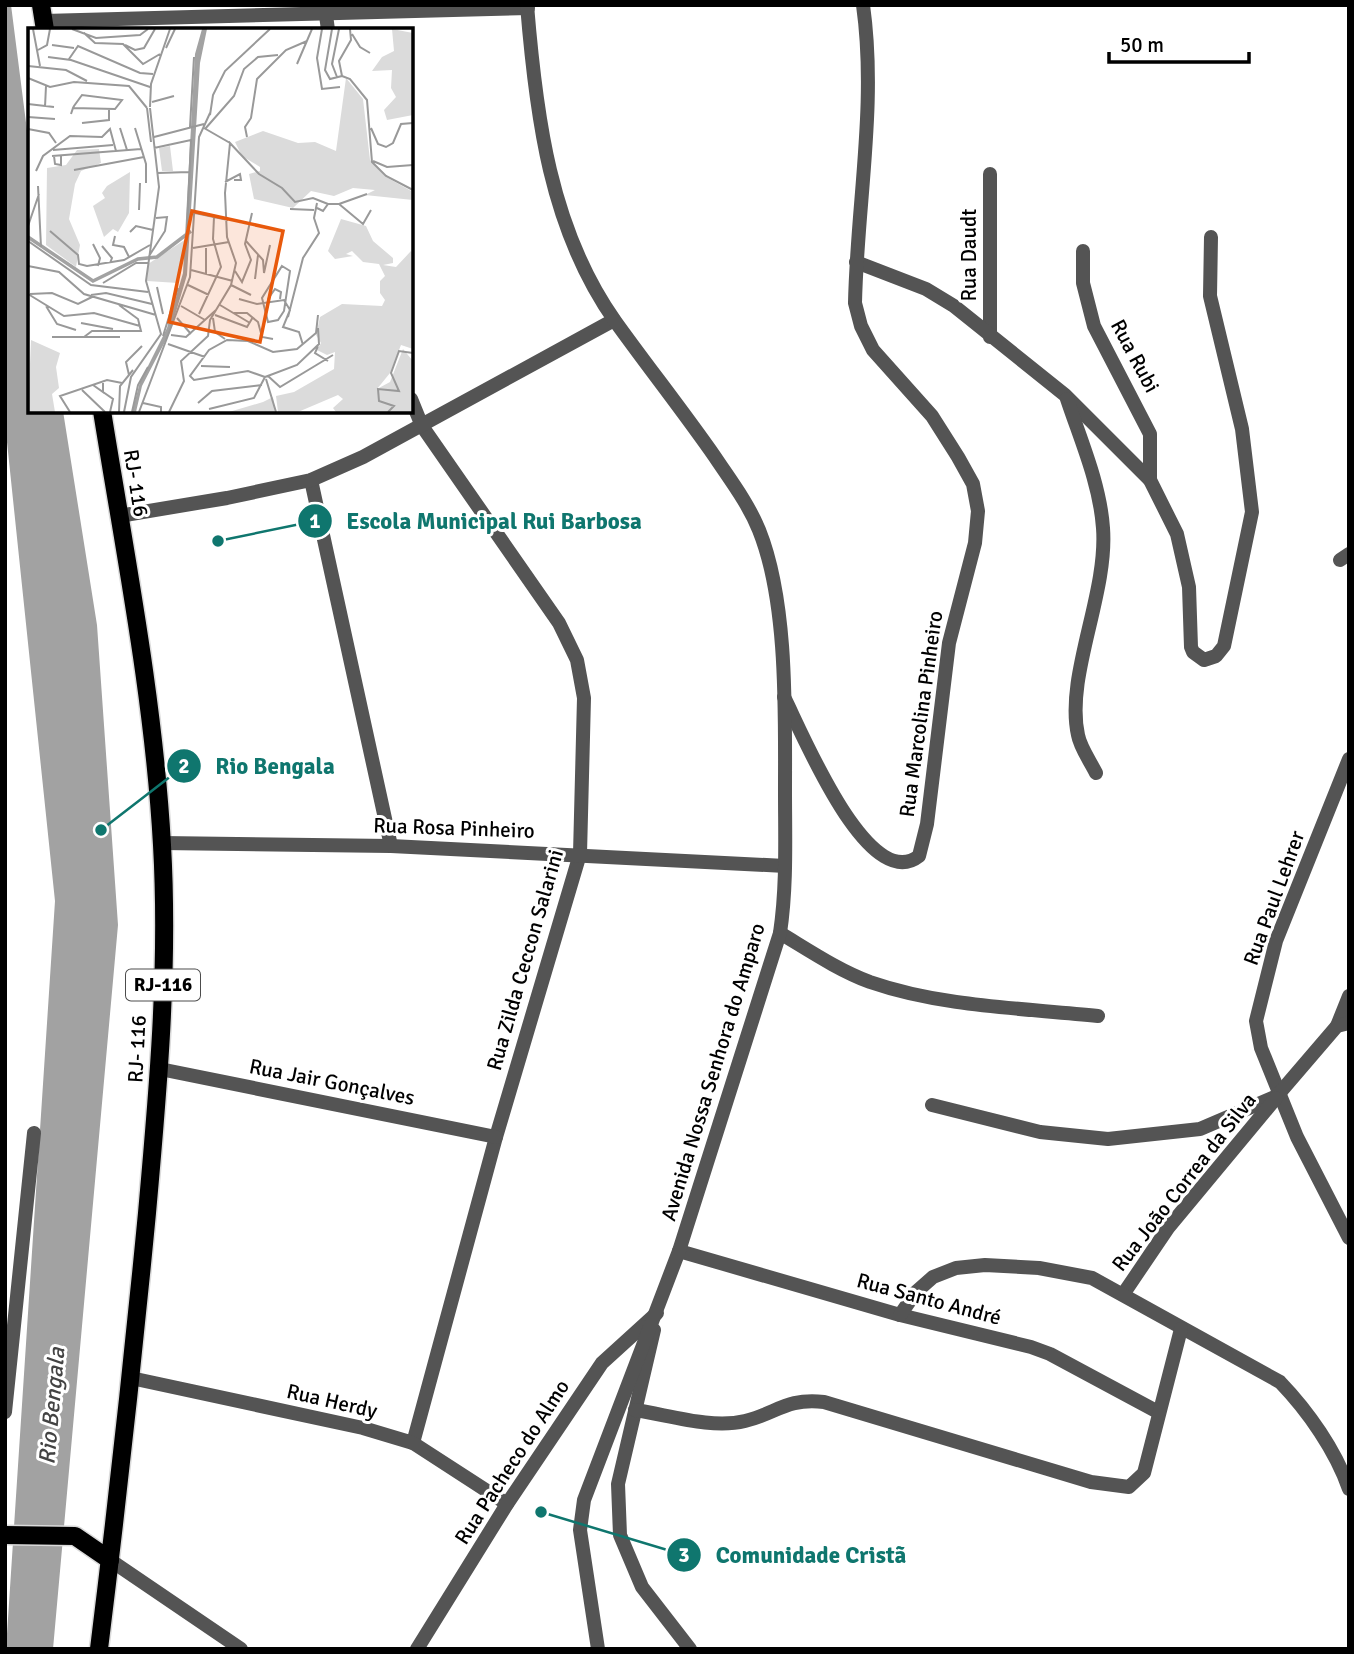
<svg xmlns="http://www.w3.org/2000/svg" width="1354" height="1654" font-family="Signika,sans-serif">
<rect width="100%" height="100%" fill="#fff"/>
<polygon fill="#a2a2a2" points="5,5 11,5 30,154 30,411 63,411 97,625 118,925 53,1649 6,1649 55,901 5,423"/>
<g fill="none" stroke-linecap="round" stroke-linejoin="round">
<g stroke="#dbdbdb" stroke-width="21">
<g id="primary">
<polyline points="41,5 45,30"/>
<polyline points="5,1535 75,1536 110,1560"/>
<path d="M 99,1649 C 117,1504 133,1359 147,1213 C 158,1091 169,968 162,845 C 154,700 125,554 102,411"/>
</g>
</g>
<g stroke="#545454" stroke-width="14">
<polyline points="326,15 328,30"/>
<polyline points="44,21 528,8"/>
<polyline points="990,174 990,337"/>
<polyline points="1083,251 1083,283 1094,326 1150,434 1150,480"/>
<polyline points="856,262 926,289 954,306 1065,395 1150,480 1177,534 1189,587 1191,647 1193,652 1204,660 1216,656 1224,646 1252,512 1242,429 1210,296 1211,237"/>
<polyline points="411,399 422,426 559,623 577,660 584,698 580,854 496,1137 413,1443"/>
<path d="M 1067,399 C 1081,441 1100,484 1103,528 C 1108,594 1065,676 1078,735 C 1080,747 1090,761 1096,773"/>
<polyline points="311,480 391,846"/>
<polyline points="119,516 227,498 311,480 363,457 614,320"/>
<polyline points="1340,560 1349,554"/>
<path d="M 784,697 C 801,730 868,896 919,856 L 927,824 L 949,643 L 975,543 L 978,511 L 973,484 L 958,457 L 932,416 L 873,350 L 861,326 L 855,303 C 857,204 877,104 863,5"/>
<polyline points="1349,759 1276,941 1256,1021 1261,1048 1297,1137 1349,1238"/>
<polyline points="162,843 391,846 785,866"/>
<path d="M 780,933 C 810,951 838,970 870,982 C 942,1007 1023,1008 1098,1016"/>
<polyline points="1337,1026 1349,996"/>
<polyline points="160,1069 496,1137"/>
<polyline points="932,1105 1040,1132 1108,1139 1200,1129 1277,1096 1337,1026 1349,1023"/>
<polyline points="679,1251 900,1315 1031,1347 1050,1354 1158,1412"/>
<polyline points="1124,1293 1168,1228 1276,1098"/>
<path d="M 900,1315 L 916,1292 L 933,1277 L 956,1268 L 985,1265 L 1039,1268 L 1092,1278 L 1280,1382 C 1308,1411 1336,1451 1349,1489"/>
<polyline points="654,1330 618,1484 620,1535 642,1587 690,1649"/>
<polyline points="131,1378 363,1428 413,1443 507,1504"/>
<path d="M 635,1410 C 669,1415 711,1429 745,1421 C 778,1413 785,1398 824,1402 L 1091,1482 L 1129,1487 L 1144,1473 L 1181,1329"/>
<polyline points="5,1412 34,1133"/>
<polyline points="110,1560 241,1649"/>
<polyline points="417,1649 507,1504 602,1363 657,1313"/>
</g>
<path stroke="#545454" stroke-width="14" d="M 527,5 C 536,116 550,229 615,321 C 648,367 683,411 715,457 C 731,481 748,503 759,530 C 788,602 785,713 785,791 C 785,839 787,886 780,933 L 679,1251 L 584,1500 L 580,1530 L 598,1649"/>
<use href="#primary" stroke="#000" stroke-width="18"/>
</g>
<g text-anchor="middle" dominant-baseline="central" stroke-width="6" stroke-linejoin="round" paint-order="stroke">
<rect fill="#fff" stroke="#4c4c4c" stroke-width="2" x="126" y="969.5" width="74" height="31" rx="5"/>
<g font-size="19" font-weight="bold" fill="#000">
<text x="163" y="985">RJ-116</text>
</g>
<g font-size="21" fill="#000" stroke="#fff">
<text transform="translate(969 255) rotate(-90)">Rua Daudt</text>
<text transform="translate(1135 356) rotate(62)">Rua Rubi</text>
<text transform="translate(136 483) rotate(81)">RJ- 116</text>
<text transform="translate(921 714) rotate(-82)">Rua Marcolina Pinheiro</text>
<text transform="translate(454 828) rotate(2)">Rua Rosa Pinheiro</text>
<text transform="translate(1274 898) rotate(-70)">Rua Paul Lehrer</text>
<text transform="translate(525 960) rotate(-74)">Rua Zilda Ceccon Salarini</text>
<text transform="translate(137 1049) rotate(-87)">RJ- 116</text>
<text transform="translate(713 1072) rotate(-73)">Avenida Nossa Senhora do Amparo</text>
<text transform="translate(332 1082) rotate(11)">Rua Jair Gonçalves</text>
<text transform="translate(1184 1182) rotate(-52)">Rua João Correa da Silva</text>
<text transform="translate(929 1299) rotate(15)">Rua Santo André</text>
<text transform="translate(332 1401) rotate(13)">Rua Herdy</text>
<text transform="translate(512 1462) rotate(-57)">Rua Pacheco do Almo</text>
</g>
<g font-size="23" font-style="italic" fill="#434343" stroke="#fff">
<text transform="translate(52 1406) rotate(-85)">Rio Bengala</text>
</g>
</g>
<g transform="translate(28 28)">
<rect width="385" height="385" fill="#fff"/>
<path d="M 364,1 L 385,5 L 385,87 L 359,92 L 356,82 L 368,69 L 363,60 L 364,42 L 344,43 L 354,29 L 366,23 ZM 318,50 L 335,71 L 342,132 L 358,149 L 385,164 L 385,172 L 337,167 L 347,162 L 325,160 L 306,168 L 283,163 L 265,180 L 226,171 L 221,146 L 232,143 L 232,139 L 214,128 L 207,114 L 235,103 L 270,115 L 287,114 L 308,123 ZM 142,118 L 145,143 L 134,143 L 131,120 ZM 71,121 L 73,135 L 53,143 L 47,156 L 41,191 L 52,217 L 48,239 L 18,217 L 19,140 L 38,137 L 49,122 ZM 102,144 L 101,185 L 90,204 L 85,201 L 76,209 L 65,178 L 77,170 L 74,165 L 79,158 ZM 313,191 L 338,198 L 345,213 L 365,230 L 365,235 L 355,237 L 368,239 L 383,223 L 385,226 L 385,321 L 373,317 L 362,345 L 349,361 L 362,354 L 375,321 L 385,333 L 385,384 L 308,384 L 305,380 L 315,371 L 310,367 L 270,384 L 250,384 L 248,368 L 266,364 L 306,341 L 307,324 L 299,327 L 289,322 L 293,315 L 288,307 L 292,289 L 314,276 L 354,278 L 357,272 L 352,265 L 352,253 L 357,248 L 351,236 L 335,234 L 324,223 L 318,226 L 325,228 L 307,231 L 300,223 ZM 158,211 L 150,255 L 119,253 L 120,236 ZM 3,312 L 32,325 L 28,339 L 31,360 L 24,366 L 27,384 L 0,384 ZM 245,369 L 247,384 L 201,384 L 235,374 Z" fill="#dbdbdb"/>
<path d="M 174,1 L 179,1 L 172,35 L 159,247 L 142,304 L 114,358 L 108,384 L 104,384 L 112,354 L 139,300 L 155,245 L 167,26 Z" fill="#a2a2a2"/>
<path fill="none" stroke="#a2a2a2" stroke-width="3.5" d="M 0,209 L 65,253 L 110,231 L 129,229 L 163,203"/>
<path fill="none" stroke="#999" stroke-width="2" d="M 5,1 L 12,38M 44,1 L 68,10 L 112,7 L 120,1M 294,1 L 289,30 L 294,61 L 312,59M 304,1 L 297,42 L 302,51 L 314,48M 56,5 L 67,15 L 95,16 L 115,36 L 132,26M 324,6 L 332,19 L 342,25M 24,17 L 46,20M 97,17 L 107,22 L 116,20 L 127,1M 138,20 L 147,1M 10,22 L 19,17 L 22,1M 20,29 L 43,32 L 122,59M 41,31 L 50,18 L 112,45 L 125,46M 269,36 L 284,1M 0,38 L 38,42 L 59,53M 314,48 L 322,51 L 339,72 L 344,134 L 358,148 L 385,162M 314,48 L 311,33 L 323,12 L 322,1M 309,49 L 304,36 L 311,1M 0,50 L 22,59 L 46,54 L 101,58 L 119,80M 124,74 L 146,68M 0,76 L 26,79M 17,79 L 18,58M 122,79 L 123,56 L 142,1M 119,80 L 123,114M 43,86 L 45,80 L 46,78 L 54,67 L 94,72 L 87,81 L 45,80M 182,87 L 185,67 L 197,43 L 242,1M 0,89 L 27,91M 54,95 L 81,92 L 81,82M 162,99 L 166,29M 92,100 L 99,122M 107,100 L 118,136 L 118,155M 343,100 L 350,116 L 358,119 L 365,115 L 373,96 L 385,95M 0,101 L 21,105 L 28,115M 177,101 L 206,68 L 216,41 L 230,29 L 250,27M 126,109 L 176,96M 219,109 L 217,99 L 223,90 L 229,51 L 258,22 L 279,13M 201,114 L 231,146 L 254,160 L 267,174 L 285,170 L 300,176M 126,120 L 163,112 L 159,200M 25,122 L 85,117M 24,128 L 113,121M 26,128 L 27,136 L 33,137 L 33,127M 345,133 L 359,139 L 385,137M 46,142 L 116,129M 8,143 L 15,128 L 42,108 L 74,109 L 82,101 L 88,123M 130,145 L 161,144M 197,154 L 212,146 L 213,152 L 206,152M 10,158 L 13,219M 311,176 L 339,166M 289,180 L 295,183 L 300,176 L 311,176 L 335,196 L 343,182M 262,181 L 286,182M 111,182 L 112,155M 167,185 L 200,192M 0,198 L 11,166M 22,203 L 50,227 L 51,236 L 59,238 L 96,232 L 122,217M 102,204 L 108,198 L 125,202M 87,208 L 85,217 L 96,219 L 101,229M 0,213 L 63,257 L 120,264M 218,213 L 235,232 L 236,245 L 242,217M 65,216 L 72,230 L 70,238M 74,218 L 84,230 L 82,235M 165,220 L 201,214M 178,220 L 178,246M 121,228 L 137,203 L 139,189 L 128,190M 0,238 L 31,244 L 56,266 L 128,287M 254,238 L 262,243 L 256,283 L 250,292 L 240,294 L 234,270 ZM 163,242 L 205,253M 207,243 L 214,254 L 223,232 L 217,216 L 224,185M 227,251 L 230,227M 75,255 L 108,235 L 120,235M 160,257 L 181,267M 203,257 L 223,267M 129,259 L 135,286M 0,266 L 36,288 L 66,285 L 112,298M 2,266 L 24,265 L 50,276 L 64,269M 63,267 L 78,265 L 124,276M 211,271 L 229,276 L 256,272 L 262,282 L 255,299 L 271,304 L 275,317M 240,271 L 247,261 L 253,264 L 252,271M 192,277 L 222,295M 18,278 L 29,296 L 48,302M 153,278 L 177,292M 206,285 L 219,285 L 230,294 L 234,309 L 245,311M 171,286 L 193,239 L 185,211 L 186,189M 187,287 L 219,299 L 225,289M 260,289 L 275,230 L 291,205 L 286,190 L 289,175M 149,290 L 163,306M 185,290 L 187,304 L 197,311M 53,295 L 85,301M 143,307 L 158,309 L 188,282M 135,308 L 150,260M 24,309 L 92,309M 56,309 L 64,303 L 113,303 L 110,291 L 91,277M 140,316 L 177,329M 290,318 L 287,325 L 300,333M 173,338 L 202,339M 101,347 L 98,334 L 114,318M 240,348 L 252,359 L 305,327M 237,349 L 220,343 L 166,352 L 162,348 L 181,322 L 199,312 L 220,313 L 245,324 L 269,321 L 288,305 L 290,287M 237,349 L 269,337 L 291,316 L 290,300M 238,351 L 248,384M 65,357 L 75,364 L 75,353M 54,362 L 77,384M 75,364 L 85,371 L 82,384M 115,375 L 133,379 L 133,384M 170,375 L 184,363 L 234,357M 181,381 L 226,370 L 237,349M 42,384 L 32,368 L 79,352 L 94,355M 91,384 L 92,358 L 105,342M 96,384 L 103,349 L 133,306 L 118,253 L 131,159 L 122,80M 104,384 L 110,357 L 120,339M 111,384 L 162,249 L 171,109 L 182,85M 141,384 L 156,353 L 153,333 L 180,308 L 182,292 L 203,257 L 208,235 L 199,209 L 197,165 L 202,115 L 176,100M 360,384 L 366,378 L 351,373 L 350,361 L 371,363 L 363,345 L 371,323 L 385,325"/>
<path fill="#e8590c" fill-opacity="0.15" stroke="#e8590c" stroke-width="3.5" d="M 164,183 L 255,203 L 232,314 L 141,294 Z"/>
<rect width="385" height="385" fill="none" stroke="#000" stroke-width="3.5"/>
</g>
<path fill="none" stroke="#0f766e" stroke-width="2.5" d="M218 541L315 521M101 830L184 766M541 1512L684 1555"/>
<g fill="#0f766e" stroke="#fff" stroke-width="2.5">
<circle cx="218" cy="541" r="7"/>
<circle cx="101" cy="830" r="7"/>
<circle cx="541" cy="1512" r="7"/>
<circle cx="315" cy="521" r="18"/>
<circle cx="184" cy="766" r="18"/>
<circle cx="684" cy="1555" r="18"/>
</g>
<g font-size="21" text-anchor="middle" font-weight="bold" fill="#fff">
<text x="315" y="528">1</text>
<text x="184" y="773">2</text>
<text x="684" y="1562">3</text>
</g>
<g font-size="23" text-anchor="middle" font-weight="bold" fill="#0f766e" stroke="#fff" stroke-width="6" stroke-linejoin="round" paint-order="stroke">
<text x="494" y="529">Escola Municipal Rui Barbosa</text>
<text x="275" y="774">Rio Bengala</text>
<text x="811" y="1563">Comunidade Cristã</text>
</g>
<rect width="1354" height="1654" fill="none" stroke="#000000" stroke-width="14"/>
<path d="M1109 52v10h140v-10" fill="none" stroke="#000000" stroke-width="3.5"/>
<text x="1120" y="52" font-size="21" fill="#000000" stroke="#ffffff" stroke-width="5" paint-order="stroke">50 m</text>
</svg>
